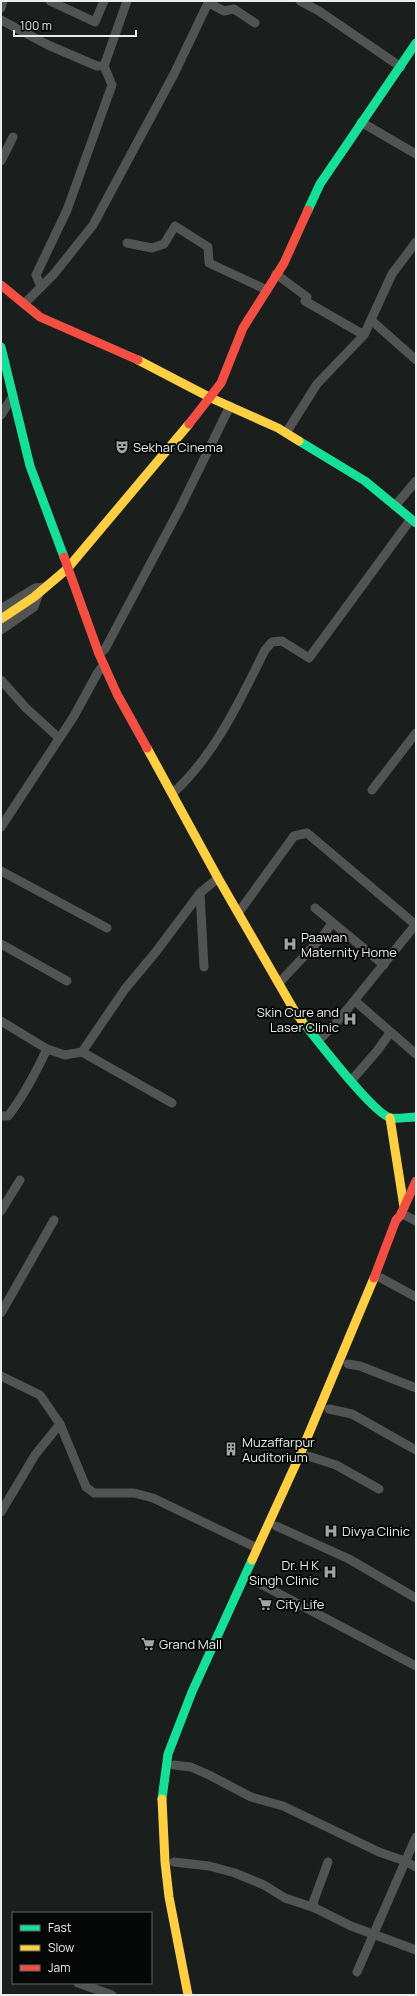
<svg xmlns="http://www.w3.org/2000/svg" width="417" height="1996" font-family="Manrope,sans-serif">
<rect width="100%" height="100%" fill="#1a1e1c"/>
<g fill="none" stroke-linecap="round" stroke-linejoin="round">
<g stroke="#525353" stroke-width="9">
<polyline points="50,1 95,22 104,1"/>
<polyline points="300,1 319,11 401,67"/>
<polyline points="209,3 224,11 234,9 255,23"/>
<polyline points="1,8 3,1"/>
<polyline points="1,20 48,45 97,66 104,66"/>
<polyline points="361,122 416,154"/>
<polyline points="1,161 13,137"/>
<polyline points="127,243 152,248 164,244 175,226 208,247 209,263 267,290"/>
<polyline points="276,274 307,297 305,301 364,335"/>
<polyline points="41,287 36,275 67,210 112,85 104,66 127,1"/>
<polyline points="24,304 54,274 93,225 174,74 209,1"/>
<polyline points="371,320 416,360"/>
<polyline points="1,415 13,396"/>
<polyline points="286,433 317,384 364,335 392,274 416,242"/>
<polyline points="395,506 416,481"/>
<polyline points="1,609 35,588 45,587"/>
<polyline points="1,630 34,607 39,593"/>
<polyline points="99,654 105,649 180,508 230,406"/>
<polyline points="1,680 26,708 59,738"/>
<polyline points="372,790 416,733"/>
<path d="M 173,793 C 215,755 240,700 265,650 L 272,642 L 282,641 L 309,658 L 411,519"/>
<polyline points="1,827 74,716 98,672 104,665"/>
<polyline points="1,871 107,928"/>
<polyline points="200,893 204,967"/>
<polyline points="315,908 384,965"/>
<polyline points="239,912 294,836 307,833 416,925"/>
<polyline points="1,944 67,981"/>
<polyline points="279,983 323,936 332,923"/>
<polyline points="355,1001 416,1054"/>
<polyline points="1,1021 47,1049 65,1055 82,1052 125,989 155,953 200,893 218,878"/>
<polyline points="318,1041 337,1022 416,924"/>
<polyline points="82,1052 172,1103"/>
<polyline points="351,1081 377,1051 390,1033"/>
<path d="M 1,1116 L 8,1116 C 24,1096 36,1072 47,1049"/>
<polyline points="1,1211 20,1180"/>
<polyline points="401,1213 416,1221"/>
<polyline points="381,1278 416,1297"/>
<polyline points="1,1313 54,1220"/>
<polyline points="348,1364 360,1366 416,1388"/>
<polyline points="1,1376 40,1395 60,1424 86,1487 94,1493 134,1493 153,1498 257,1548"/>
<polyline points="329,1409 352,1414 416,1450"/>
<polyline points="308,1456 336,1465 379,1489"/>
<polyline points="1,1512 35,1455 60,1424"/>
<polyline points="276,1526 349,1559 416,1598"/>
<polyline points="253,1580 416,1666"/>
<polyline points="174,1765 191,1767 209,1775 251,1797 283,1806 379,1852 405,1861 416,1867"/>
<polyline points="174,1862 209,1866 235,1873 264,1885 285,1898 315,1908"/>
<polyline points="328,1862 313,1903 315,1908 351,1926 416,1950"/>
<polyline points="357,1972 416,1837"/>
<polyline points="78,1983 112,1995"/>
</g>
<g stroke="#16e098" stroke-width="9">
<polyline points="308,210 320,184 416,43"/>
<polyline points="1,347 30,466 64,557"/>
<polyline points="299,441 365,481 416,523"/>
<path d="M 302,1021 C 315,1037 374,1115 391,1118 C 399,1119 408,1117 416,1117"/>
<polyline points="162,1799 168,1754 192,1692 252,1560"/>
</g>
<g stroke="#ffcf43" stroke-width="9">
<polyline points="138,360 211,398 278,428 299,441"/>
<polyline points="1,619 34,597 67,569 189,424"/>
<polyline points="147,748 218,878 294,1010 302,1021"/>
<polyline points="390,1118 404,1207"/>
<polyline points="252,1560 299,1457 374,1278"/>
<polyline points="162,1799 165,1862 169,1897 188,1995"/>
</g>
<g stroke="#f24e42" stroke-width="9">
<polyline points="1,285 40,317 138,360"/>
<polyline points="189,424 221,383 243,328 284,263 308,210"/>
<polyline points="64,557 99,654 117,694 147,748"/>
<polyline points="374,1278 396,1220 400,1216 416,1181"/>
</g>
</g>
<defs>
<g id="theatre-bare" transform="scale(1.08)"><path d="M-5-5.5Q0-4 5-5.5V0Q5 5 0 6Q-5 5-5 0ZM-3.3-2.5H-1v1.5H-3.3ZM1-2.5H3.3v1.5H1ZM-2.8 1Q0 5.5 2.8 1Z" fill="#a1a5a3" stroke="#060807" stroke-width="2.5" paint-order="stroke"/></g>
<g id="hospital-bare" transform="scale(1.08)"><path d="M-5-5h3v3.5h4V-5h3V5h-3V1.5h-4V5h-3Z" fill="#a1a5a3" stroke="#060807" stroke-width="2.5" paint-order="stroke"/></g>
<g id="building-bare" transform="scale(1.08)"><path d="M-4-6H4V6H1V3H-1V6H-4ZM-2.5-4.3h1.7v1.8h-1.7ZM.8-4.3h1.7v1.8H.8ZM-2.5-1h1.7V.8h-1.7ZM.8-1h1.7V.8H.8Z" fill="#a1a5a3" stroke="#060807" stroke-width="2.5" paint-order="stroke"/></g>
<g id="supermarket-bare" transform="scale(1.08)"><path d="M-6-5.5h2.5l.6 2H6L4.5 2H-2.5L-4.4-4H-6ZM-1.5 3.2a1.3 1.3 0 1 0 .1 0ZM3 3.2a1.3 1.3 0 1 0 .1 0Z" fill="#a1a5a3" stroke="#060807" stroke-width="2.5" paint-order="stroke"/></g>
</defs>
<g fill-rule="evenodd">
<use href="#theatre-bare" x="122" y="447"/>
<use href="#hospital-bare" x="290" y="944"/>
<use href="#hospital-bare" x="350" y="1019"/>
<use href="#building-bare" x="231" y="1449"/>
<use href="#hospital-bare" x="331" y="1531"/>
<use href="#hospital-bare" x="330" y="1572"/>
<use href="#supermarket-bare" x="265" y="1604"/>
<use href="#supermarket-bare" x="148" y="1644"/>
</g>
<g text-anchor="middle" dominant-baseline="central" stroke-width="4" stroke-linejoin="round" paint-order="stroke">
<g font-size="13" fill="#e9edec" stroke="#060807" text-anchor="start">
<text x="133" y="447">Sekhar Cinema</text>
<text x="301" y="937">Paawan<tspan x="301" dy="15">Maternity Home</tspan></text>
<text x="339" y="1012" text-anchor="end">Skin Cure and<tspan x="339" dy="15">Laser Clinic</tspan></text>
<text x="242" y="1442">Muzaffarpur<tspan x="242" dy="15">Auditorium</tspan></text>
<text x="342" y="1531">Divya Clinic</text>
<text x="319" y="1565" text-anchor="end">Dr. H K<tspan x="319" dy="15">Singh Clinic</tspan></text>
<text x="276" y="1604">City Life</text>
<text x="159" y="1644">Grand Mall</text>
</g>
</g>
<rect width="417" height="1996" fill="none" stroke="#e9edec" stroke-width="4"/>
<rect x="12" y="1912" width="140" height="72" fill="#060807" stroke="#616463"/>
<rect x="20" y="1925" width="20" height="6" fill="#16e098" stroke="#616463"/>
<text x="48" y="1932" font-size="12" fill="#e9edec">Fast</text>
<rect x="20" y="1945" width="20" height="6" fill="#ffcf43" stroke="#616463"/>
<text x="48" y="1952" font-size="12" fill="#e9edec">Slow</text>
<rect x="20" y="1965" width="20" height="6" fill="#f24e42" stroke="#616463"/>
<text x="48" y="1972" font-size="12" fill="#e9edec">Jam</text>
<path d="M14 30v6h122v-6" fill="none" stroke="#e9edec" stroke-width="2"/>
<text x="20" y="30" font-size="12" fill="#e9edec" stroke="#060807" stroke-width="3" paint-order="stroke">100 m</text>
</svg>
